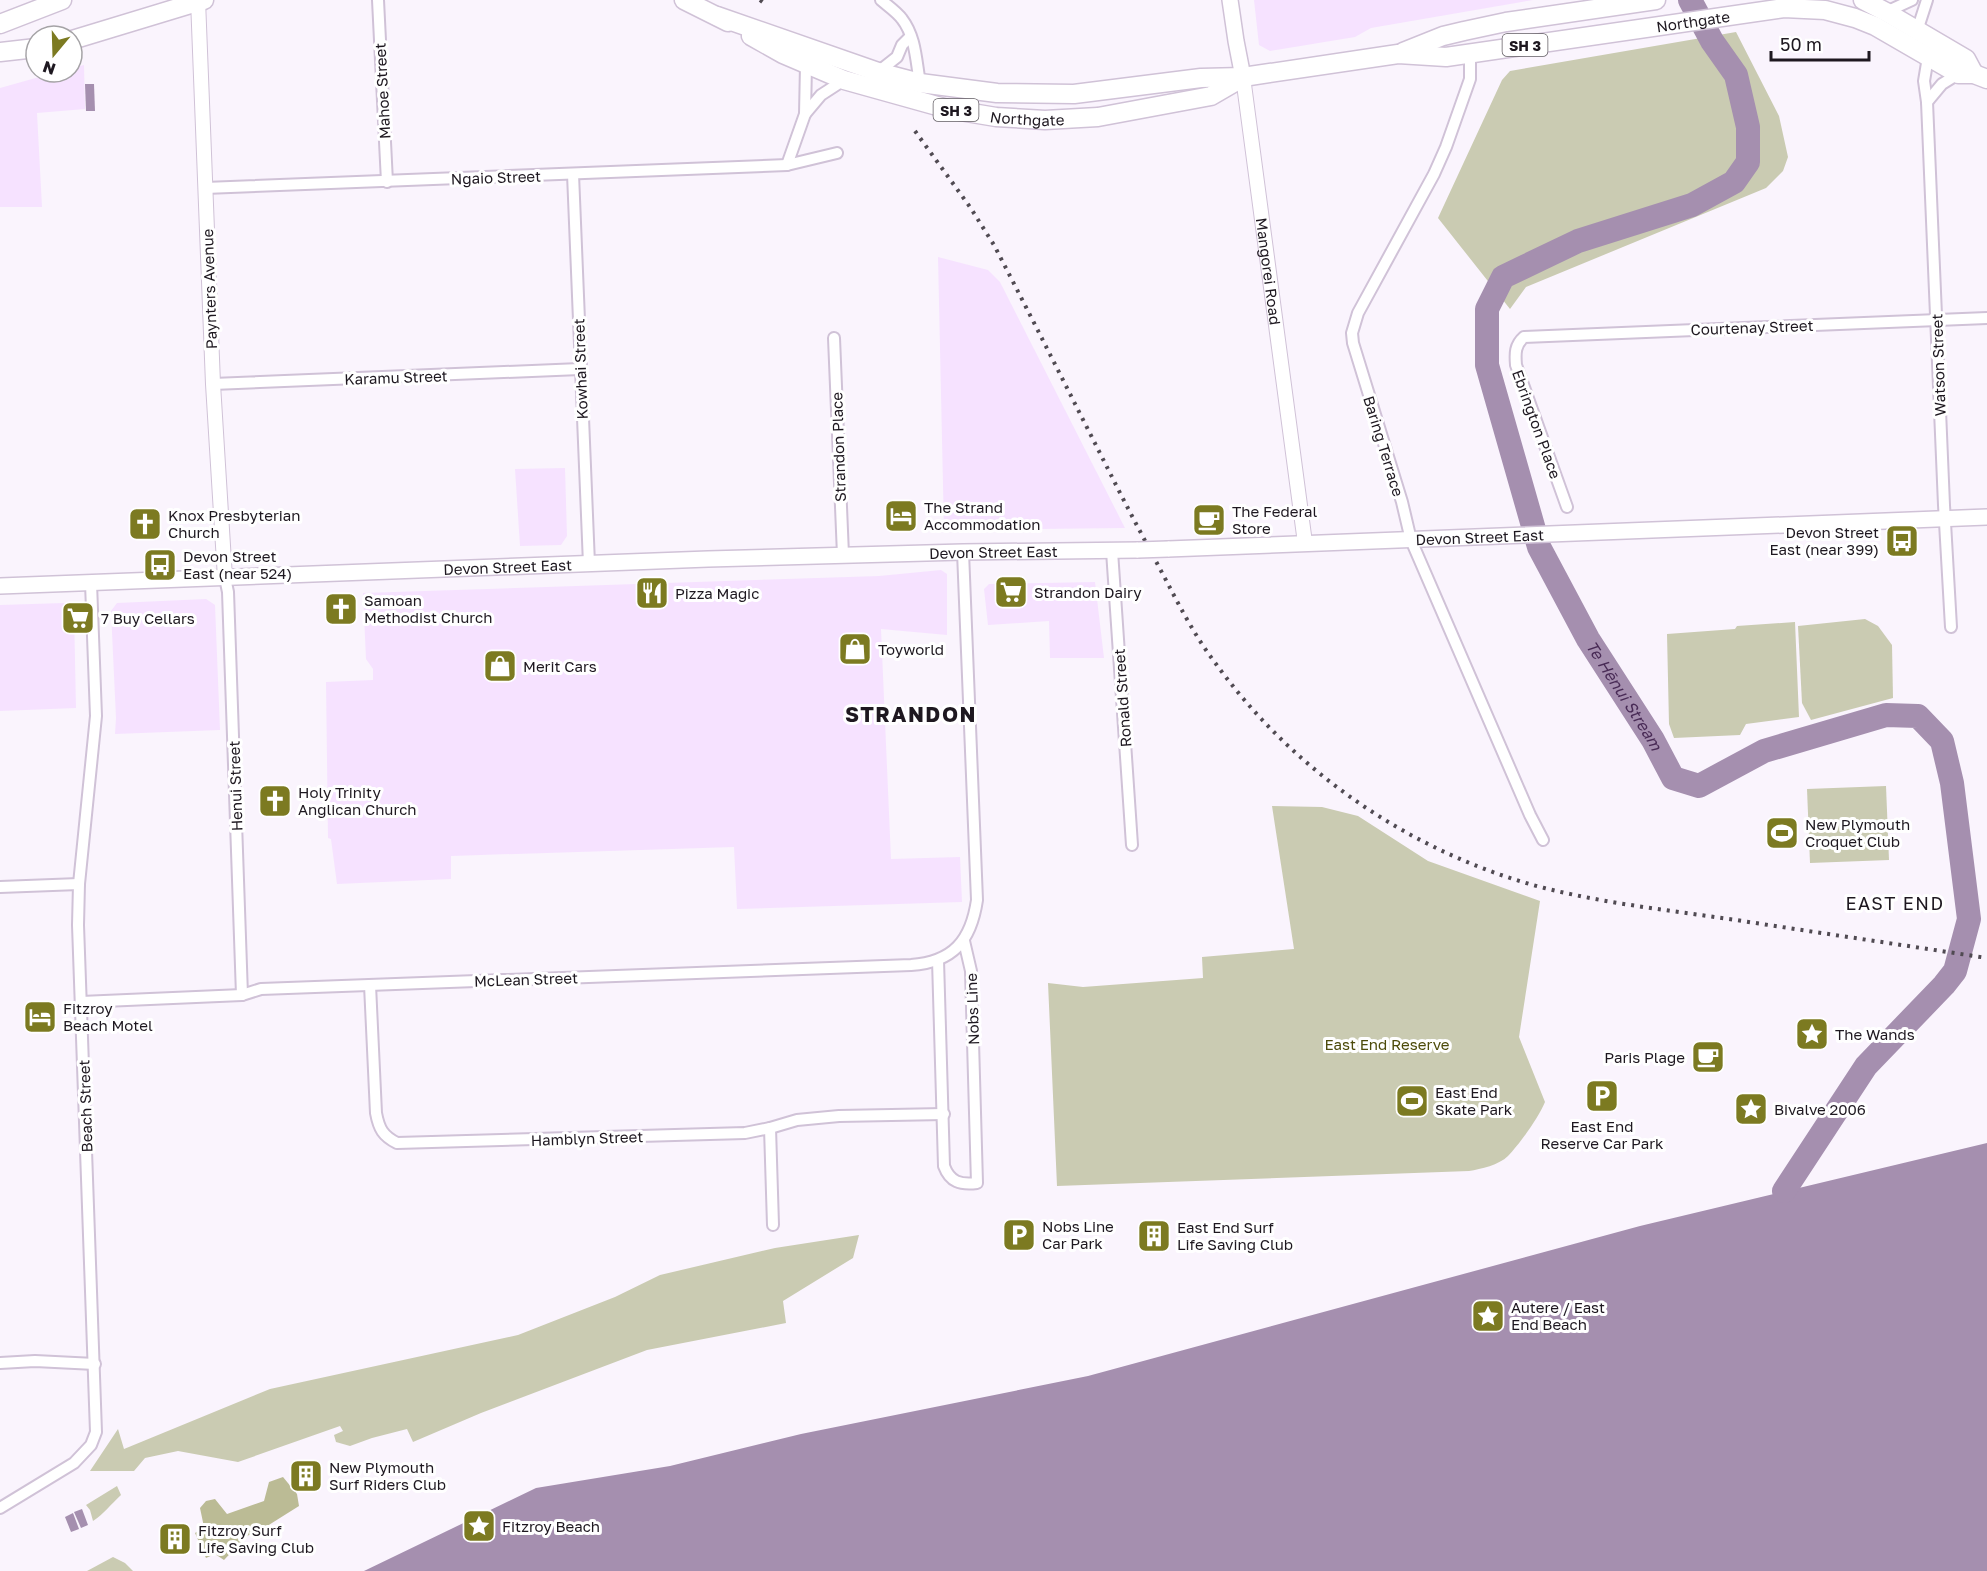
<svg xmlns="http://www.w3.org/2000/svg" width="1987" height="1571" font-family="'Golos Text',sans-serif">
<rect width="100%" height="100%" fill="#faf4fd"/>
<g fill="#f6e2ff">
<polygon points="1254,0 1533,0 1371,28 1355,37 1270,51 1259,45"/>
<polygon points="84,65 85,109 37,113 42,207 0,207 0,88 57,72 72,72 72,68"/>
<polygon points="938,257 988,270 1000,282 1125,528 944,530"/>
<polygon points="565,468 567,536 561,545 520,546 515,469"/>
<polygon points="941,570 947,574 947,635 881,629 891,859 960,857 962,902 737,909 734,847 451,856 451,879 337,884 331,839 328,838 326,682 373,680 373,669 366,659 363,593 879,576"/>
<polygon points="1095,582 1104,658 1050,658 1049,621 988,625 984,589 989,584"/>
<polygon points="206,599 215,605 220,730 115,734 116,718 111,611 117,603"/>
<polygon points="64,603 74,611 76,708 0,711 0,605"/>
</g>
<g fill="#cacbb2">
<polygon points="1736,32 1779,116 1788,157 1783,171 1766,188 1526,287 1510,309 1438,218 1502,80 1510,71"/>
<polygon points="1865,619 1878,626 1892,645 1893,698 1811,720 1802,703 1798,626"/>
<polygon points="1795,622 1799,717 1746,724 1740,735 1674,738 1669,724 1667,634 1735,629 1737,626"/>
<polygon points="1886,786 1889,860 1810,863 1807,789"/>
<path d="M 1272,806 L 1322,807 L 1358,816 L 1428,861 L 1540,901 L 1519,1037 L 1545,1102 C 1539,1117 1519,1145 1508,1156 C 1499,1165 1481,1169 1469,1171 L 1057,1186 L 1048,983 L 1083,987 L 1203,978 L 1202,957 L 1294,949 Z"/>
<polygon points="859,1235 853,1258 783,1301 786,1323 647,1350 481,1413 413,1442 407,1429 372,1438 350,1446 336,1442 334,1435 343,1431 340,1426 238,1462 178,1451 145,1458 134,1471 90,1471 118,1429 124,1449 270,1389 518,1335 615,1297 660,1275 775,1248"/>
<path d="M 117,1486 L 121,1495 C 111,1504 104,1514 93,1521 L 90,1510 L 86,1505 Z"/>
<polygon points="113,1557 125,1563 133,1571 87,1571"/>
</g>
<polygon fill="#bbbb95" points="283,1477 297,1494 299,1506 264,1528 261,1527 246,1537 224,1560 215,1554 206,1558 195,1533 204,1527 200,1508 206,1501 215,1499 227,1514 264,1501 269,1482"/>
<g fill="#a58faf">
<polygon points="85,84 94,84 95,111 86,111"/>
<polygon points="1987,1143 1987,1571 364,1571 536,1488 670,1466 801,1434 1088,1376 1640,1226"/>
<polygon points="82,1509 88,1525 81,1528 74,1512"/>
<polygon points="73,1513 79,1529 71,1532 65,1517"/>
</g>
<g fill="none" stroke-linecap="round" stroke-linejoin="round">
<path stroke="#a58faf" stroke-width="24" id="s1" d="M 1690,0 L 1712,41 L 1736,75 L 1748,127 L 1748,162 L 1734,182 L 1692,205 L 1578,241 L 1503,277 L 1487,309 L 1487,365 L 1539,547 L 1588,639 L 1653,740 L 1673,778 L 1699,786 L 1764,751 L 1886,715 L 1918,716 L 1942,741 L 1952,783 L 1969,919 L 1955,971 L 1944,985 L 1866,1066 L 1784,1191"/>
<g stroke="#d0c2d7" stroke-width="14">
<g id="minor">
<polyline points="378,0 387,182"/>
<path d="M 881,0 C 888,6 897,12 902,19 C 916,37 916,62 920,83"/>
<polyline points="1886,12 1912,0"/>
<polyline points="1917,31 1927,0"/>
<polyline points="1470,53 1470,79 1446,147 1434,174 1358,313 1352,333 1353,343 1402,502 1411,540 1530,815 1543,840"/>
<polyline points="1928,57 1924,81 1927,102 1944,505 1951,627"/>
<polyline points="878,72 897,57 902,45 910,37"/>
<polyline points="1927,102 1942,84 1958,74"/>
<polyline points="805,114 821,95 844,80"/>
<polyline points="787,165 805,114 806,65"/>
<polyline points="573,174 589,564"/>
<polyline points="205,188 787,165 837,153"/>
<polyline points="834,338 843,555"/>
<polyline points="213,384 580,369"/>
<path d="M 1567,507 L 1516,365 C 1515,353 1515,345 1524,337 L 1987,318"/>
<polyline points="1112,551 1132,845"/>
<polyline points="225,578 228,592 242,995"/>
<polyline points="0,887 79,884"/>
<path d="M 938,960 L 944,1166 C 950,1182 960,1185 977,1183 L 971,971 L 964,941"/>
<path d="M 370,985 L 376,1113 C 379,1129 383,1136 397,1143 L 745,1133 L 770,1128 L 797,1120 L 839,1116 L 944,1114"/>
<path d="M 81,1002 L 242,995 L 261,989 L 911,965 C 953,962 971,941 977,900 L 963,552"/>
<polyline points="770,1128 773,1225"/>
<polyline points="0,1363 35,1361 95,1364"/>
<polyline points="0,1508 74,1463 91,1445 96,1432 78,925 79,884 96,716 91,583"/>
</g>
</g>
<g stroke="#d0c2d7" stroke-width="16">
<g id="tertiary">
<polyline points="198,0 213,384 225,578"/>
<path id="s2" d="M 1243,77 L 1305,543"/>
</g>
</g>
<g stroke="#d0c2d7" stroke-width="18">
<g id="secondary">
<polyline points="1230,0 1236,41 1243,77"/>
<path id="s3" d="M 1168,549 L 1987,517"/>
<path id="s4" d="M 0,586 L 708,559 L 963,552 L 1138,550"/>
</g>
</g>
<g stroke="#d0c2d7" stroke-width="21">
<g id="trunk">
<polyline points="684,0 728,22"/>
<polyline points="1863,0 1886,12 1966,59 1974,74"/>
<path id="s5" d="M 717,16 L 878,72 L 920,83 L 997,93 L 1074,94 L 1201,78 L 1243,77 L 1398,54 L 1446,57 L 1784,8 L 1825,10 L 1855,18 L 1875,26 L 1958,74 L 1974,74 L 1987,79"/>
<polyline points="0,24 62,0"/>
<path id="s6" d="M 751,36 L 783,54 L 844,80 L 948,109 L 996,117 L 1045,120 L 1098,117 L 1211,96 L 1242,78"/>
<polyline points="72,40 204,0"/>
<polyline points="0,52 36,48"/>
<polyline points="1403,52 1443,36 1464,31 1506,22 1656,0"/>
</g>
</g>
<use href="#minor" stroke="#fff" stroke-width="10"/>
<use href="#tertiary" stroke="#fff" stroke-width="14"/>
<use href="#secondary" stroke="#fff" stroke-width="15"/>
<use href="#trunk" stroke="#fff" stroke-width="18"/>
<g stroke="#504a52" stroke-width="4" stroke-dasharray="3 6" stroke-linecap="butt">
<polyline points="760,0 764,3"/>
<path d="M 915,131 L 970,207 L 994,245 C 1034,322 1073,400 1112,477 C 1130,513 1149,548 1168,584 C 1182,611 1197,639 1216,664 C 1293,770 1406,849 1533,885 C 1599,903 1668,910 1736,920 C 1820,933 1903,945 1987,958"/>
</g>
<g stroke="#d0c2d7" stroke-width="18" stroke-linecap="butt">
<polyline id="secondary-bridge" points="1138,550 1168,549"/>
</g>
<use href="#secondary-bridge" stroke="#fff" stroke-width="15"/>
</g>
<defs>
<g id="hotel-square" transform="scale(1.725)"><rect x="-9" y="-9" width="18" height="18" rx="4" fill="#7c7a21" stroke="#fff"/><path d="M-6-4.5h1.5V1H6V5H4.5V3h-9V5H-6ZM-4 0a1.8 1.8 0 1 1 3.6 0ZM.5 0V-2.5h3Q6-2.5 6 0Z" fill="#fff"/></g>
<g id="cafe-square" transform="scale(1.725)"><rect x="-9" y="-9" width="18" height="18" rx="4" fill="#7c7a21" stroke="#fff"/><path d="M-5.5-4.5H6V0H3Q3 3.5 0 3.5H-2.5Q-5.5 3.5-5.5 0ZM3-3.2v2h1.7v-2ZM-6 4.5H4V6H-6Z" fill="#fff"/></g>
<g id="church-square" transform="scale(1.725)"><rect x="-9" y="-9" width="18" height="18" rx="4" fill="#7c7a21" stroke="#fff"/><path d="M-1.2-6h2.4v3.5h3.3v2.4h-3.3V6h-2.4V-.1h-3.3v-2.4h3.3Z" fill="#fff"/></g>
<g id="bus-square" transform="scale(1.725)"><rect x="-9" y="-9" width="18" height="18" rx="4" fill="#7c7a21" stroke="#fff"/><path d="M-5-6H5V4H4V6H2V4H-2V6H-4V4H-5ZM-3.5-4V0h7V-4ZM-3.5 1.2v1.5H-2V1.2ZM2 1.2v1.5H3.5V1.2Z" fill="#fff"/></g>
<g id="supermarket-square" transform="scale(1.725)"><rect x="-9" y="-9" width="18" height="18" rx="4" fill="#7c7a21" stroke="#fff"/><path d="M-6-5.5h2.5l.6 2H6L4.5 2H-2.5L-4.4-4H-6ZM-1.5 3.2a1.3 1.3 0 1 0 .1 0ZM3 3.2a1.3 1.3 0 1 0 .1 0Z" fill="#fff"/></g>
<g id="restaurant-square" transform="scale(1.725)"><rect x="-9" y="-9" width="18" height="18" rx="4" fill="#7c7a21" stroke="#fff"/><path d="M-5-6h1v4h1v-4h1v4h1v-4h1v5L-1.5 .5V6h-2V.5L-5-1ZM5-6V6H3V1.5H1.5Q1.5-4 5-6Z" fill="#fff"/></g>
<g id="shop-square" transform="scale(1.725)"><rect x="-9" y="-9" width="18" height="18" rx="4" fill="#7c7a21" stroke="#fff"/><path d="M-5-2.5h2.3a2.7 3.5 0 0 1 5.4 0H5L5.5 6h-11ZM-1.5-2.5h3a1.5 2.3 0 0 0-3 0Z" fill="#fff"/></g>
<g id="stadium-square" transform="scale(1.725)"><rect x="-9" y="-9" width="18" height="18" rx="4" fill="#7c7a21" stroke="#fff"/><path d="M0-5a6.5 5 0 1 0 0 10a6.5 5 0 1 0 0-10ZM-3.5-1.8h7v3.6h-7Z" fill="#fff"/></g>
<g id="sight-square" transform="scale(1.725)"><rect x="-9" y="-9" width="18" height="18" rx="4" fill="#7c7a21" stroke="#fff"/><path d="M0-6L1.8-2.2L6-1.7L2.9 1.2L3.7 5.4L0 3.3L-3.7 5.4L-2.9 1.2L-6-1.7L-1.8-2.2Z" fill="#fff"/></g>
<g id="parking-square" transform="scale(1.725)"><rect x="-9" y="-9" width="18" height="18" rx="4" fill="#7c7a21" stroke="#fff"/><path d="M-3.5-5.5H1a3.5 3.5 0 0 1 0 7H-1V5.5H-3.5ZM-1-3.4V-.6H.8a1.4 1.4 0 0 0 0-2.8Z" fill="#fff"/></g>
<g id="building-square" transform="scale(1.725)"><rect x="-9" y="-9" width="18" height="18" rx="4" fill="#7c7a21" stroke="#fff"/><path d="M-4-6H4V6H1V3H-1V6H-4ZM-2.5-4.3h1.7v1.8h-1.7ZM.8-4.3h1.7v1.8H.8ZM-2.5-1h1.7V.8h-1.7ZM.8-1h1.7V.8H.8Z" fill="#fff"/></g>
</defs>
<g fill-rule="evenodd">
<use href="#hotel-square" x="901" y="516"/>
<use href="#cafe-square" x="1209" y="520"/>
<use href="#church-square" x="145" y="524"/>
<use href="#bus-square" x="1902" y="541"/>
<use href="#bus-square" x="160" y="565"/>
<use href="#supermarket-square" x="1011" y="592"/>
<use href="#restaurant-square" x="652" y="593"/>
<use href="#church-square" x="341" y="609"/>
<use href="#supermarket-square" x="78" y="618"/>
<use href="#shop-square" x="855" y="649"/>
<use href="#shop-square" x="500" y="666"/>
<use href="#church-square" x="275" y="801"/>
<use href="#stadium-square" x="1782" y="833"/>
<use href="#hotel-square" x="40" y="1017"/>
<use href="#sight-square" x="1812" y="1034"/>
<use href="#cafe-square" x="1708" y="1057"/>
<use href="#parking-square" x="1602" y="1096"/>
<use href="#stadium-square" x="1412" y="1101"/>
<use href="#sight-square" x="1751" y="1109"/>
<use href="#parking-square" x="1019" y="1235"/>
<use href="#building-square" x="1154" y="1236"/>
<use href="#sight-square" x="1488" y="1316"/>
<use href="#building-square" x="306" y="1476"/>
<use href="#sight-square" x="479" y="1526"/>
<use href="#building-square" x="175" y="1539"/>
</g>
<g text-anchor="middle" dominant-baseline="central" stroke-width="6" stroke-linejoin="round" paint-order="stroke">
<g fill="#fff" stroke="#625d63" stroke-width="1.5">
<rect x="1502.5" y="34" width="45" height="22" rx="4.5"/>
<rect x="933.5" y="99" width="45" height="22" rx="4.5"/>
</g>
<g font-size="14" font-weight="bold" fill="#1e1820">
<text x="1525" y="45">SH 3</text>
<text x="956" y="110">SH 3</text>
</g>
<g font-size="15" fill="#1e1820" stroke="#fff">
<text stroke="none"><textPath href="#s5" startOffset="993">Northgate</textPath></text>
<text transform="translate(382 91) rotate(-93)">Mahoe Street</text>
<text stroke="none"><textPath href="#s6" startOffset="291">Northgate</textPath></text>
<text transform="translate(496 177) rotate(-2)">Ngaio Street</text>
<text stroke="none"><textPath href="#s2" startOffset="196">Mangorei Road</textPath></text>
<text transform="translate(209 289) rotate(-92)">Paynters Avenue</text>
<text transform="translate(1752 327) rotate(-2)">Courtenay Street</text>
<text transform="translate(1938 365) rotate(-92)">Watson Street</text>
<text transform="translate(580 369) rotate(-92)">Kowhai Street</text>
<text transform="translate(396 377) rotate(-2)">Karamu Street</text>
<text transform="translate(1537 424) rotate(70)">Ebrington Place</text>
<text transform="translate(1384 446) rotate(73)">Baring Terrace</text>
<text transform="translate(838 447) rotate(-92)">Strandon Place</text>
<text stroke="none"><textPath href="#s3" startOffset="312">Devon Street East</textPath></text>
<text stroke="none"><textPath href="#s4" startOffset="994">Devon Street East</textPath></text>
<text stroke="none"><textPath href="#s4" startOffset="508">Devon Street East</textPath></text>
<text transform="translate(1122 698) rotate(-94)">Ronald Street</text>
<text transform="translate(235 786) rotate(-92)">Henui Street</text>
<text transform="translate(526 979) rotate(-2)">McLean Street</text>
<text transform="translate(972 1009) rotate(-92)">Nobs Line</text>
<text transform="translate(85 1106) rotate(-92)">Beach Street</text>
<text transform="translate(587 1138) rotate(-2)">Hamblyn Street</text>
</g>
<g font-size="15" fill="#1e1820" stroke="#fff" text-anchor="start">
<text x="924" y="507">The Strand<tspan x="924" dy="17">Accommodation</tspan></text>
<text x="1232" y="511">The Federal<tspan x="1232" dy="17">Store</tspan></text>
<text x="168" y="515">Knox Presbyterian<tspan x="168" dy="17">Church</tspan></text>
<text x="1879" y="532" text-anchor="end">Devon Street<tspan x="1879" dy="17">East (near 399)</tspan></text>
<text x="183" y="556">Devon Street<tspan x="183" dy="17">East (near 524)</tspan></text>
<text x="1034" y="592">Strandon Dairy</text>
<text x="675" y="593">Pizza Magic</text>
<text x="364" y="600">Samoan<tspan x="364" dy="17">Methodist Church</tspan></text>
<text x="101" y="618">7 Buy Cellars</text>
<text x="878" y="649">Toyworld</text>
<text x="523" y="666">Merit Cars</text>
<text x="298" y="792">Holy Trinity<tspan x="298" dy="17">Anglican Church</tspan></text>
<text x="1805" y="824">New Plymouth<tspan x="1805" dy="17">Croquet Club</tspan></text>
<text x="63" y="1008">Fitzroy<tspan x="63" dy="17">Beach Motel</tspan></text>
<text x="1835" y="1034">The Wands</text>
<text x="1685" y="1057" text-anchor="end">Paris Plage</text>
<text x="1435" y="1092">East End<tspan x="1435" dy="17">Skate Park</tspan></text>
<text x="1774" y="1109">Bivalve 2006</text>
<text x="1602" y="1126" text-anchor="middle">East End<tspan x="1602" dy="17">Reserve Car Park</tspan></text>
<text x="1042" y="1226">Nobs Line<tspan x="1042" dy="17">Car Park</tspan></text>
<text x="1177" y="1227">East End Surf<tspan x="1177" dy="17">Life Saving Club</tspan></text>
<text x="1511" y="1307">Autere / East<tspan x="1511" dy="17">End Beach</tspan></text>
<text x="329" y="1467">New Plymouth<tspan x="329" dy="17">Surf Riders Club</tspan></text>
<text x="502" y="1526">Fitzroy Beach</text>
<text x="198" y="1530">Fitzroy Surf<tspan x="198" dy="17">Life Saving Club</tspan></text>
</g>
<g font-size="15" fill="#4d4b0a" stroke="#fff">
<text x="1387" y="1044">East End Reserve</text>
</g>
<g font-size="16" font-style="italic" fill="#492b56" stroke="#fff">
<text stroke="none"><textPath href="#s1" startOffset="904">Te Hēnui Stream</textPath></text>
</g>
<g font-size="18" letter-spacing="1.5" fill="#1e1820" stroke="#fff">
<text x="1895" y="903">EAST END</text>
</g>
<g font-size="21" font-weight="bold" letter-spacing="1.5" fill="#1e1820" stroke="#fff">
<text x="911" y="714">STRANDON</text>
</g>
</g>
<g transform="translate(54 54) rotate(199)"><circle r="28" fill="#ffffff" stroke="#a5a3a6" stroke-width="1.5"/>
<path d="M0-4.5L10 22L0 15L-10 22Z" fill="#7c7a21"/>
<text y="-9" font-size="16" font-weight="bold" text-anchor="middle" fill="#1e1820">N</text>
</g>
<path d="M1771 51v9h98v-9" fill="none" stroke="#1e1820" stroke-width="3"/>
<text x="1780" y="51" font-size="18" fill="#1e1820" stroke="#ffffff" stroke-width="4.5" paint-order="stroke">50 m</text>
</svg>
